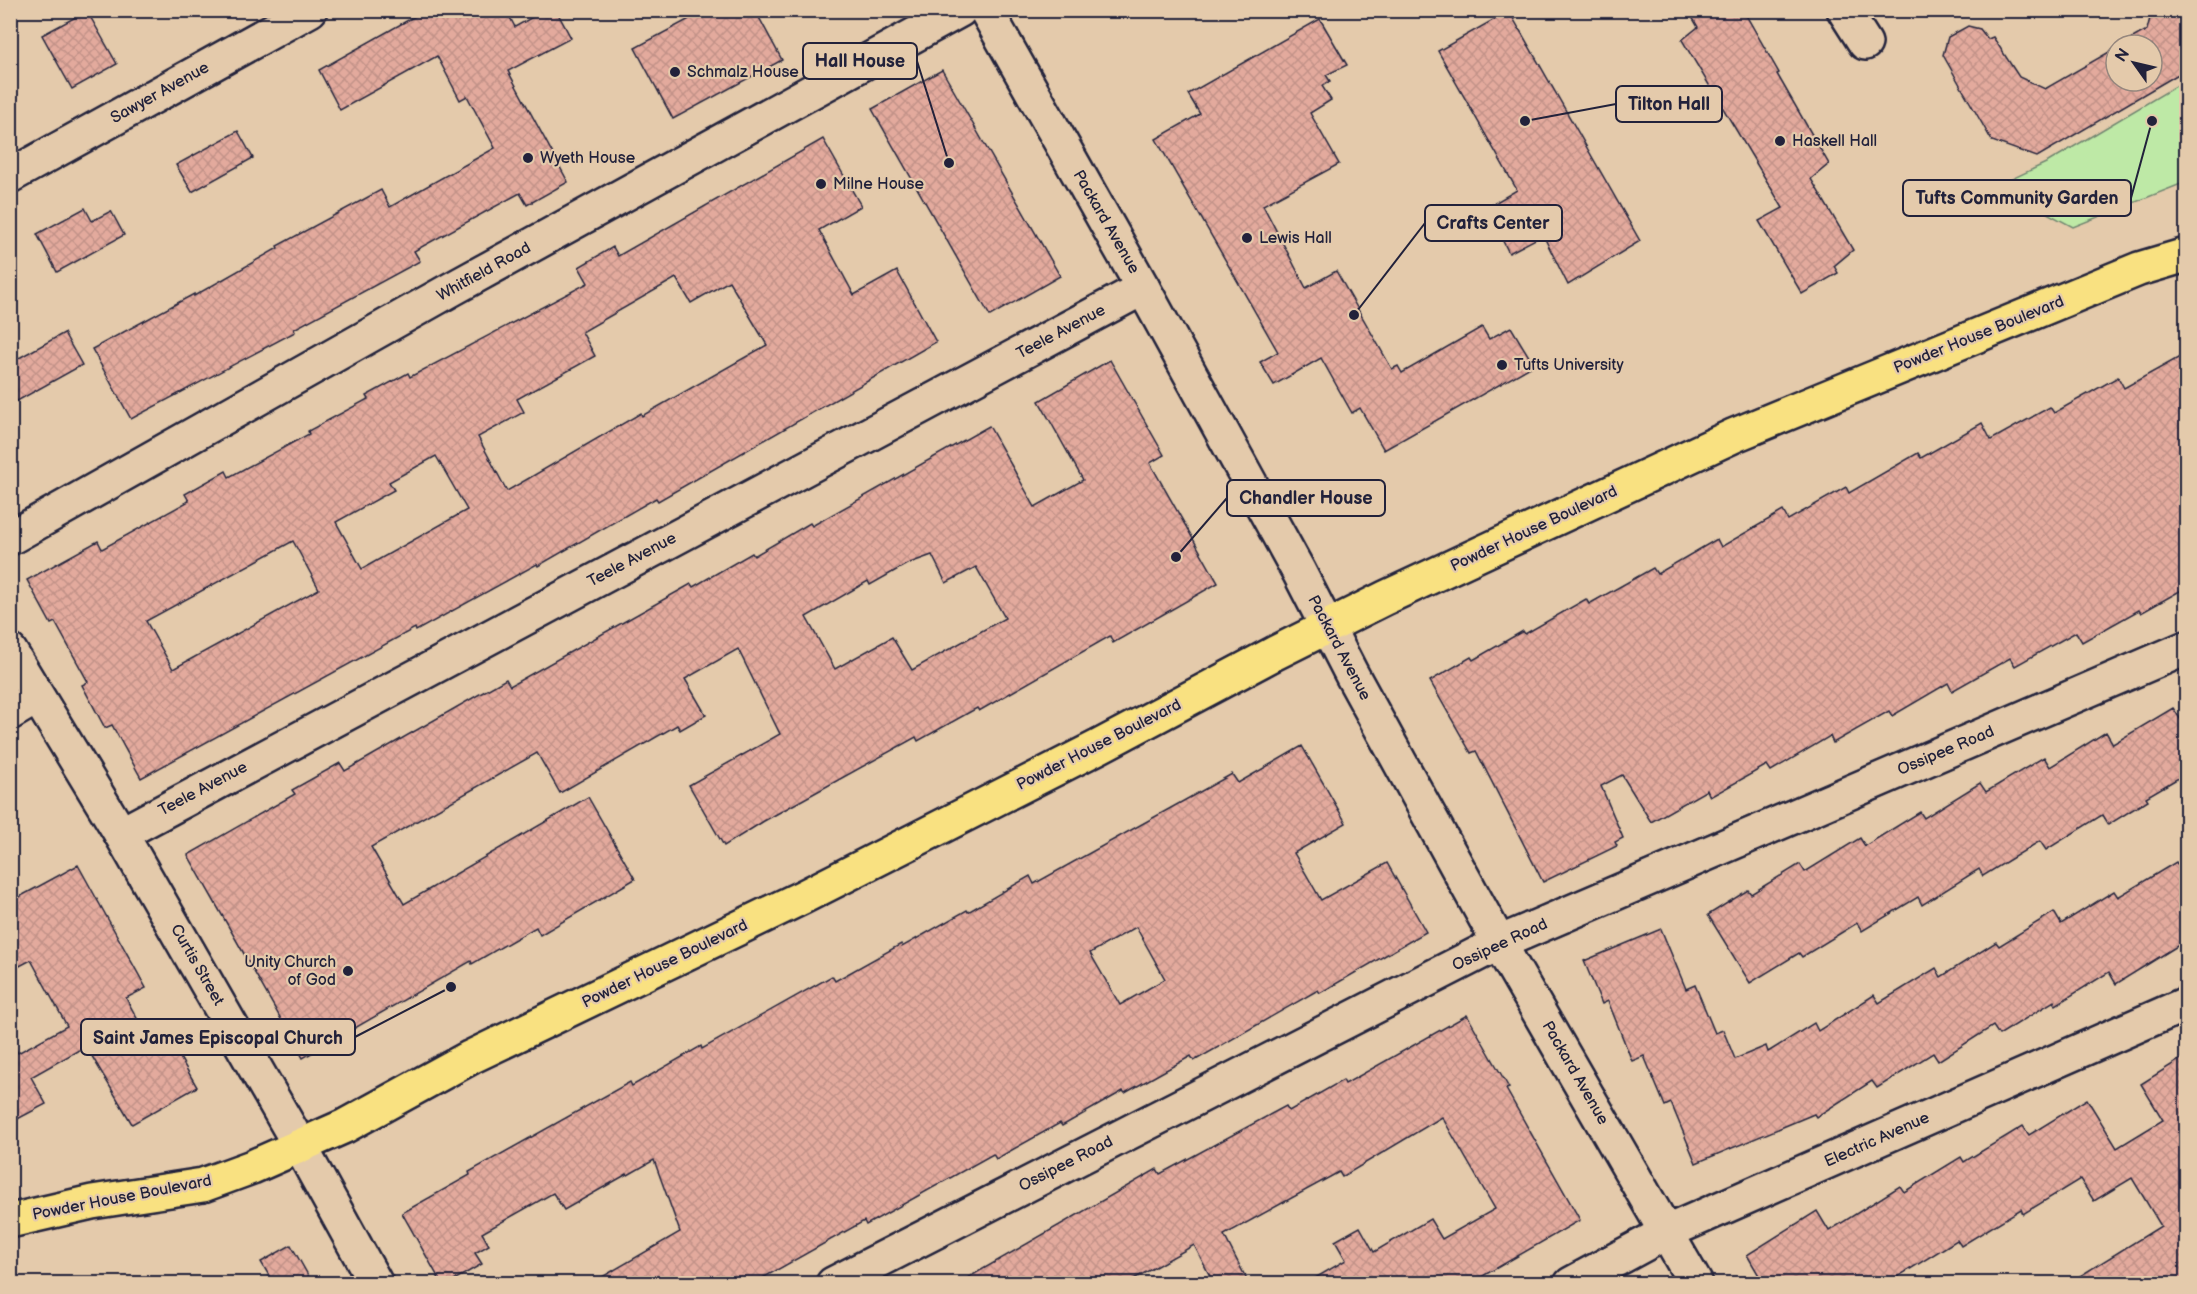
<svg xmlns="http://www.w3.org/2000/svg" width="2197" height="1294" font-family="'Balsamiq Sans',sans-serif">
<defs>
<pattern id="building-cross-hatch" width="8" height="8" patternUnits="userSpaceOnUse" patternTransform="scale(1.5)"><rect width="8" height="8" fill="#e3aa9d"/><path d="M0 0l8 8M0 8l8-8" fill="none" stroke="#c29288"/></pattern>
</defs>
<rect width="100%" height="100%" fill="#e4caab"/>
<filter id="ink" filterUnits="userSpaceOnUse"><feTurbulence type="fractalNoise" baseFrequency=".0167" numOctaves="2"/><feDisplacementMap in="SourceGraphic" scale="12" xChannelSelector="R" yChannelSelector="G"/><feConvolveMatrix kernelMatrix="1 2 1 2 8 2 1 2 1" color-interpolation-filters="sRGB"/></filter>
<g filter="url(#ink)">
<polygon fill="#bee9a6" stroke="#708670" stroke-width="1.5" points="2186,80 2186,182 2073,227 1997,186 2048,162"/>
<g fill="url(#building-cross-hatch)" stroke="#22223b" stroke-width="1.5" fill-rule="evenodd">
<polygon points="426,10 506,10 515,27 545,10 556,10 571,38 508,71 568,182 527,205 520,193 414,251 420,261 294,329 295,332 131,419 92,349 194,294 194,296 278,248 277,246 381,190 390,207 495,148 467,96 460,100 437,56 340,110 319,70"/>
<polygon points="706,10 755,10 782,60 673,119 635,48"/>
<polygon points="1688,10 1743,10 1779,73 1777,74 1829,164 1811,179 1853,250 1834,266 1838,273 1802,294 1759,221 1783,208 1682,40 1698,27"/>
<polygon points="2152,10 2187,10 2187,69 2037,157 1992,141 1943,55 1948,37 1968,26 1980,29 1988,39 1993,37 2019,77 2045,89 2116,48 2116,81 2152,81 2152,45 2120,45 2147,30"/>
<polygon points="87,11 117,64 72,89 42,35"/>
<polygon points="1509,11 1640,241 1568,285 1543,235 1509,253 1486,208 1517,190 1438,51"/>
<polygon points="1320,19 1347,65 1326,75 1330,81 1322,86 1331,100 1310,113 1339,164 1263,205 1306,288 1336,271 1392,369 1398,366 1402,373 1482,327 1489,339 1511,327 1534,365 1384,450 1360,408 1352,413 1321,358 1274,385 1260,362 1278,352 1156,139 1200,114 1188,94"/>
<polygon points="942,70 1060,276 990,316 872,109"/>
<polygon points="238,131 253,158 192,192 176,165"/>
<path d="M 823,139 L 861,206 L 819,230 L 854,295 L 897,271 L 936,342 L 658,501 L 656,498 L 538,566 L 537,564 L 416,631 L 415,628 L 141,778 L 112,725 L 105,728 L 82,685 L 88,682 L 55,622 L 51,624 L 27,580 L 98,541 L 102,549 L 189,501 L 185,494 L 226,471 L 229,477 L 309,434 L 308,431 L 368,399 L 366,396 L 408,373 L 410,377 L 588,283 L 579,267 L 613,247 L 618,256 ZM 676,278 L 691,303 L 729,281 L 767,345 L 642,416 L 641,413 L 507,491 L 478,437 L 524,412 L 517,399 L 595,356 L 582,332 ZM 436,456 L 467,510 L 362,569 L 336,522 L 394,490 L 389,482 ZM 293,541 L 319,589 L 173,669 L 146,621 Z"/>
<polygon points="85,208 92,221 111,211 124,235 57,272 37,234"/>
<polygon points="64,333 82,365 10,405 10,363"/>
<polygon points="2187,353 2187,587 2141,613 2139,610 2082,642 2076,632 2015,666 2010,658 1952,691 1948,683 1892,716 1889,711 1833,743 1830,736 1771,771 1767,765 1710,797 1707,790 1651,822 1622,775 1601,786 1623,838 1615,842 1617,846 1543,882 1476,751 1471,753 1430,681 1471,657 1473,660 1523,631 1525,634 1586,599 1589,604 1653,568 1657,574 1717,539 1721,547 1783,511 1788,520 1846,487 1849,493 1918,453 1921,458 1982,423 1991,440 2050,407 2054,413 2118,377 2124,388"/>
<path d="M 1110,360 L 1164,455 L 1150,463 L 1218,583 L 1113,643 L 1110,636 L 979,711 L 977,708 L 918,741 L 916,737 L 764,821 L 724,846 L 689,785 L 780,734 L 738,649 L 685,679 L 706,715 L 680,730 L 677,725 L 560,793 L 537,753 L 371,847 L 404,904 L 588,797 L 635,879 L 540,935 L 536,927 L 472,964 L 471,961 L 303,1058 L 188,855 L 295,794 L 292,790 L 340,763 L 345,771 L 506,679 L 510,686 L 691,584 L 693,587 L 752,553 L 754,556 L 810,523 L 812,526 L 989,426 L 1035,507 L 1083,480 L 1039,401 ZM 932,555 L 946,583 L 976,567 L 1005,618 L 912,670 L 892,637 L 835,669 L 806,617 L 868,581 L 870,585 L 907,564 Z"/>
<polygon points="2173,708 2187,729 2187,773 2146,797 2148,800 2108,825 2102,815 2046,850 2040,841 1983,876 1979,869 1922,905 1918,897 1862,931 1857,923 1802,957 1799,953 1750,983 1708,915 1748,890 1751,894 1800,864 1805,872 1860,838 1865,846 1920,812 1924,818 1980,783 1986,792 2044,757 2050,767 2106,732 2113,744"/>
<path d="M 1302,746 L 1346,823 L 1294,853 L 1321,900 L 1387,863 L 1426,932 L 1320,993 L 1318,990 L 1194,1061 L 1191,1056 L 1125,1093 L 1123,1091 L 1062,1126 L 1060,1123 L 996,1159 L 993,1154 L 866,1225 L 864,1221 L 752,1284 L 590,1284 L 680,1232 L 654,1160 L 628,1175 L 627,1174 L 564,1210 L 553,1193 L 482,1233 L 489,1245 L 475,1253 L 482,1264 L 447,1284 L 442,1284 L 402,1213 L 470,1175 L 469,1172 L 630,1082 L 632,1086 L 701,1046 L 702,1049 L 832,976 L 835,981 L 901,944 L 902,947 L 967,910 L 968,912 L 1030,876 L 1034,884 L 1232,774 L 1238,783 ZM 1136,927 L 1165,979 L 1120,1005 L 1090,953 Z"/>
<polygon points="2176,862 2187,879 2187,940 2116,984 2109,972 2056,1005 2054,1001 1999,1035 1993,1026 1938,1061 1933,1053 1877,1088 1872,1081 1816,1117 1814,1114 1696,1163 1671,1103 1665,1106 1644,1056 1632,1061 1608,1001 1602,1004 1584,961 1661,929 1686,989 1695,985 1715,1033 1723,1030 1735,1059 1766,1046 1768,1052 1814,1023 1818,1031 1874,995 1879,1003 1936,968 1941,977 1996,942 1999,946 2054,912 2061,924 2114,891 2118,897"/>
<polygon points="78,865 146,988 126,998 152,1046 168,1037 197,1087 132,1124 86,1046 31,1077 46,1104 10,1123 10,1039 18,1053 67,1026 31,960 10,971 10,902"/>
<polygon points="1467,1015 1509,1088 1506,1089 1580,1220 1469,1284 1305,1284 1346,1260 1335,1241 1360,1227 1374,1252 1430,1219 1442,1239 1495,1209 1442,1117 1342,1177 1339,1172 1224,1235 1249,1284 1214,1284 1194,1245 1125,1284 957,1284 1157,1169 1160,1174 1286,1106 1289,1111 1343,1080 1345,1084"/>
<polygon points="2187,1055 2187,1284 2067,1284 2161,1226 2132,1178 2094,1201 2080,1179 2023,1214 2021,1209 1961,1246 1957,1240 1886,1284 1764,1284 1747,1255 1817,1211 1829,1231 1900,1186 1904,1192 1961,1157 1964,1162 2023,1126 2029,1135 2087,1099 2117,1148 2163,1120 2141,1084"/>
<polygon points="291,1245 313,1284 274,1284 261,1262"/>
</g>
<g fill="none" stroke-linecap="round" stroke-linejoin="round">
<g stroke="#22223b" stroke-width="38">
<g id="minor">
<polyline points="986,10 1143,288 1299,572 1352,675 1499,943 1696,1284"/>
<polyline points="1844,10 1865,43"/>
<polyline points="10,176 310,10"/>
<polyline points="10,538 452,289 960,10"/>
<polyline points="10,651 121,834 300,1146 376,1284"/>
<polyline points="10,713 37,697"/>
<polyline points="121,834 1143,288"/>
<polyline points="833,1284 1499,943 2186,648"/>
<polyline points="1571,1284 1667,1232 2186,1004"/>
</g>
</g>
<g stroke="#22223b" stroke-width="38">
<polyline id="major" points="10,1221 92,1202 203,1185 252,1167 345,1126 471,1057 803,897 1100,746 1275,653 1385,598 1735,435 2139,269 2186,255"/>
</g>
<use href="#minor" stroke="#e4caab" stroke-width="33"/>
<use href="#major" stroke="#f9e181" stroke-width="33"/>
</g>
</g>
<g fill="#22223b" stroke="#e4caab" stroke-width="2">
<circle cx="675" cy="72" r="6"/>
<circle cx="1780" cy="141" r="6"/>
<circle cx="528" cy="158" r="6"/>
<circle cx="821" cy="184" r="6"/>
<circle cx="1247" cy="238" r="6"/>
<circle cx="1502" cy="365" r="6"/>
<circle cx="348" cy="971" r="6"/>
</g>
<g text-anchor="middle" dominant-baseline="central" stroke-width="4.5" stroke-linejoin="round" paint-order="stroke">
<g font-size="16" fill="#22223b" stroke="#e4caab" text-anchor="start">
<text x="687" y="72">Schmalz House</text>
<text x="1792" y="141">Haskell Hall</text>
<text x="540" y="158">Wyeth House</text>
<text x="833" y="184">Milne House</text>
<text x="1259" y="238">Lewis Hall</text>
<text x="1514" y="365">Tufts University</text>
<text x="336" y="962" text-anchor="end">Unity Church<tspan x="336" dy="18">of God</tspan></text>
</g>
<g font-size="16" fill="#22223b" stroke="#e4caab">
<text transform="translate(160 93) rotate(-29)">Sawyer Avenue</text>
<text transform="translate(1106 222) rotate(60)">Packard Avenue</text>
<text transform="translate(484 272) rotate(-29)">Whitfield Road</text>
<text transform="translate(1061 332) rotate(-28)">Teele Avenue</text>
<text transform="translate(1979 335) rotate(-22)">Powder House Boulevard</text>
<text transform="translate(1534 529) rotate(-25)">Powder House Boulevard</text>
<text transform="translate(632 560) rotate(-28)">Teele Avenue</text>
<text transform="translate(1339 648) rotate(62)">Packard Avenue</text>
<text transform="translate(1099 745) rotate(-27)">Powder House Boulevard</text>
<text transform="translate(1946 751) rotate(-23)">Ossipee Road</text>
<text transform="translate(203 789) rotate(-28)">Teele Avenue</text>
<text transform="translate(1500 945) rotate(-25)">Ossipee Road</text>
<text transform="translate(665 964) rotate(-26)">Powder House Boulevard</text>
<text transform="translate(197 965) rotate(60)">Curtis Street</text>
<text transform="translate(1575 1073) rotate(60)">Packard Avenue</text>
<text transform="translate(1877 1140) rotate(-24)">Electric Avenue</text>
<text transform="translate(1066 1164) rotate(-27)">Ossipee Road</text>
<text transform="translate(122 1198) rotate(-11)">Powder House Boulevard</text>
</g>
</g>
<path fill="none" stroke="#22223b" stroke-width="2" d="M949 163L917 61M1525 121L1616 104M2152 121L2131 198M1354 315L1425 223M1176 557L1227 498M451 987L355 1037"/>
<g fill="#22223b" stroke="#e4caab" stroke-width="2">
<circle cx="949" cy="163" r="6"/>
<circle cx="1525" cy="121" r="6"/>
<circle cx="2152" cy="121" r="6"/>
<circle cx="1354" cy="315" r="6"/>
<circle cx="1176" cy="557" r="6"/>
<circle cx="451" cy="987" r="6"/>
</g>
<g fill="#e4caab" stroke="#22223b" stroke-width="2">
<rect x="803" y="43" width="114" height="36" rx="6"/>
<rect x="1616" y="86" width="106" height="36" rx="6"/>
<rect x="1903" y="180" width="228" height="36" rx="6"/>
<rect x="1425" y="205" width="137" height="36" rx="6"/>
<rect x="1227" y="480" width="158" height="36" rx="6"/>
<rect x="81" y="1019" width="274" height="36" rx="6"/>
</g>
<g font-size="18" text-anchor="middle" font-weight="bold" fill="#22223b">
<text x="860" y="67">Hall House</text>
<text x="1669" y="110">Tilton Hall</text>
<text x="2017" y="204">Tufts Community Garden</text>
<text x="1493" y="229">Crafts Center</text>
<text x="1306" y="504">Chandler House</text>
<text x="218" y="1044">Saint James Episcopal Church</text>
</g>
<rect width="2197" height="1294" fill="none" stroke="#e4caab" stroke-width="36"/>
<rect x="18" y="18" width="2161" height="1258" fill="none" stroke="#22223b" stroke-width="2" filter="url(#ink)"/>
<g transform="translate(2134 63) rotate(304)"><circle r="28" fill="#e4caab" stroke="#96877e" stroke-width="1.5"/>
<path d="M0-4.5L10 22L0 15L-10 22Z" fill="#22223b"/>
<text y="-9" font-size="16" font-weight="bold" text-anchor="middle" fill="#22223b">N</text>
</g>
</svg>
